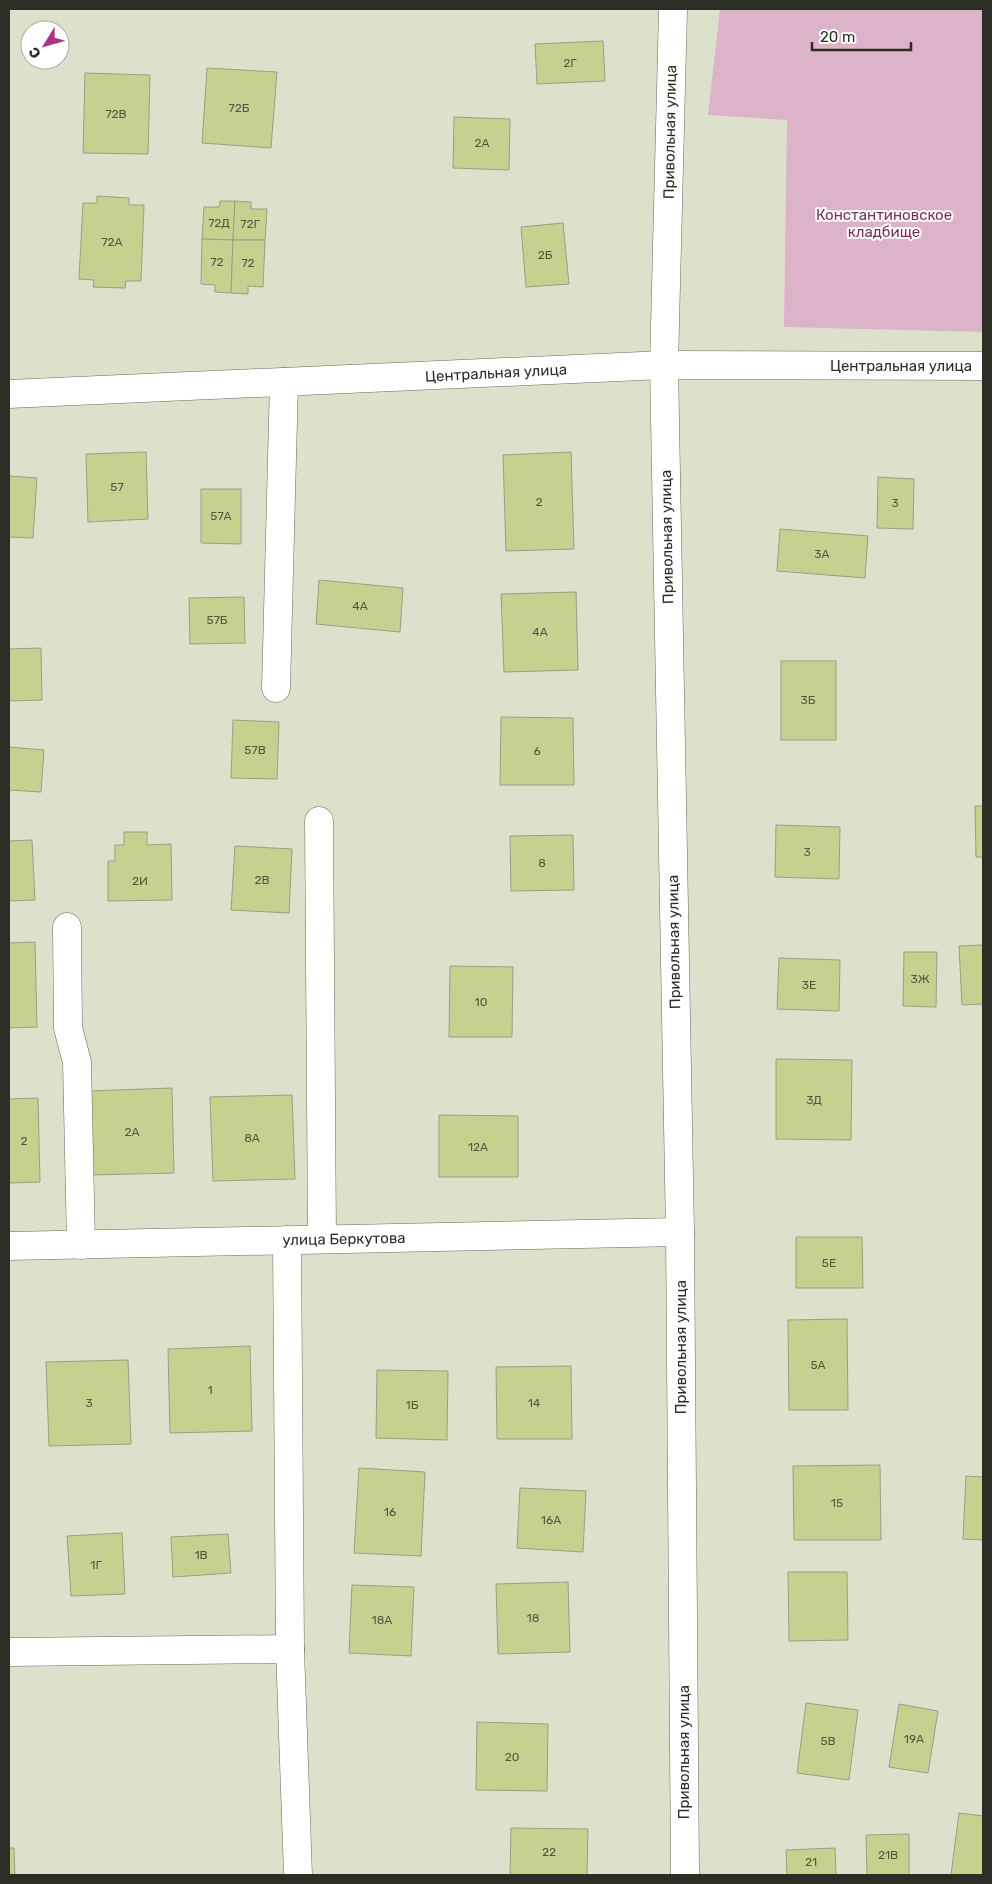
<svg xmlns="http://www.w3.org/2000/svg" width="992" height="1884" font-family="Rubik,sans-serif">
<rect width="100%" height="100%" fill="#dde1cb"/>
<polygon fill="#dcb3c8" points="720,9 983,9 983,332 784,327 787,120 708,115"/>
<g fill="#c7d18f" stroke="#9a9e89">
<polygon points="603,41 605,81 537,84 535,44"/>
<polygon points="207,68 277,72 271,148 202,143"/>
<polygon points="85,73 150,75 148,154 83,153"/>
<polygon points="454,117 510,119 509,170 453,168"/>
<polygon points="97,196 129,198 129,205 144,205 141,281 126,281 125,288 93,287 94,280 79,279 83,203 97,203"/>
<polygon points="220,201 235,201 233,240 202,239 204,207 219,207"/>
<polygon points="235,201 251,202 251,209 267,209 265,240 233,240"/>
<polygon points="563,223 569,284 526,287 521,227"/>
<polygon points="202,239 233,240 231,293 215,292 215,285 201,284"/>
<polygon points="233,240 265,240 263,287 248,286 248,294 231,293"/>
<polygon points="146,452 148,519 88,522 86,454"/>
<polygon points="571,452 574,549 506,551 503,455"/>
<polygon points="9,476 37,478 33,538 9,537"/>
<polygon points="878,477 914,479 913,529 877,528"/>
<polygon points="201,489 241,489 241,544 201,543"/>
<polygon points="780,529 868,536 865,578 777,571"/>
<polygon points="319,580 403,588 400,632 316,624"/>
<polygon points="576,592 578,670 504,672 501,594"/>
<polygon points="244,597 245,643 190,644 189,598"/>
<polygon points="41,648 42,700 9,701 9,649"/>
<rect x="781" y="661" width="55" height="79"/>
<polygon points="501,717 573,718 574,785 500,785"/>
<polygon points="233,720 279,722 277,779 231,778"/>
<polygon points="9,747 44,750 41,792 9,790"/>
<polygon points="975,806 983,806 983,857 976,857"/>
<polygon points="776,825 840,827 839,879 775,877"/>
<polygon points="124,832 147,832 147,845 171,844 172,900 108,901 108,861 115,861 115,845 124,845"/>
<polygon points="573,835 574,890 511,891 510,836"/>
<polygon points="32,840 35,900 9,901 9,841"/>
<polygon points="235,846 292,849 289,913 231,910"/>
<polygon points="35,942 37,1027 9,1028 9,943"/>
<polygon points="983,945 983,1004 962,1005 959,946"/>
<polygon points="904,952 937,952 936,1007 903,1006"/>
<polygon points="779,958 840,960 839,1011 777,1009"/>
<polygon points="450,966 513,967 512,1037 449,1037"/>
<polygon points="776,1059 852,1060 851,1140 776,1139"/>
<polygon points="172,1088 174,1173 92,1175 90,1091"/>
<polygon points="292,1095 295,1179 213,1181 210,1097"/>
<polygon points="38,1098 40,1182 9,1183 9,1099"/>
<polygon points="439,1115 518,1116 518,1177 439,1177"/>
<polygon points="796,1237 862,1237 863,1288 796,1288"/>
<polygon points="847,1319 848,1410 789,1410 788,1320"/>
<polygon points="250,1346 252,1431 170,1433 168,1349"/>
<polygon points="128,1360 131,1444 49,1446 46,1362"/>
<polygon points="571,1366 572,1439 497,1439 496,1367"/>
<polygon points="377,1370 448,1371 447,1440 376,1438"/>
<polygon points="880,1465 881,1540 794,1540 793,1466"/>
<polygon points="359,1468 425,1472 421,1556 354,1553"/>
<polygon points="966,1476 983,1477 983,1540 963,1539"/>
<polygon points="520,1488 586,1491 583,1552 517,1548"/>
<polygon points="122,1533 125,1594 71,1596 67,1536"/>
<polygon points="228,1534 231,1573 173,1577 171,1537"/>
<polygon points="788,1572 847,1572 848,1640 789,1641"/>
<polygon points="568,1582 570,1652 498,1654 496,1584"/>
<polygon points="352,1585 414,1587 411,1656 349,1653"/>
<polygon points="806,1703 858,1710 849,1780 797,1773"/>
<polygon points="899,1704 938,1711 928,1773 889,1767"/>
<polygon points="477,1722 548,1724 547,1791 476,1790"/>
<polygon points="959,1813 983,1816 983,1875 951,1875"/>
<polygon points="511,1828 588,1829 587,1875 510,1875"/>
<polygon points="909,1834 909,1875 867,1875 866,1835"/>
<polygon points="9,1848 14,1848 15,1875 9,1875"/>
<polygon points="835,1848 836,1875 787,1875 786,1850"/>
</g>
<g fill="none" stroke-linecap="round" stroke-linejoin="round">
<g stroke="#676b57" stroke-width="29">
<g id="minor">
<polyline points="673,9 664,365 680,1232 685,1875"/>
<polyline points="9,394 664,365 983,366"/>
<polyline points="276,688 284,382"/>
<polyline points="319,821 322,1239"/>
<polyline points="67,927 68,1028 77,1062 81,1245"/>
<polyline points="287,1240 290,1649 298,1875"/>
<polyline points="9,1246 680,1232"/>
<polyline points="9,1652 290,1649"/>
</g>
</g>
<use href="#minor" stroke="#fff" stroke-width="28"/>
</g>
<g text-anchor="middle" dominant-baseline="central" stroke-width="4" stroke-linejoin="round" paint-order="stroke">
<g font-size="12" fill="#535740">
<text x="570" y="63">2Г</text>
<text x="239" y="108">72Б</text>
<text x="116" y="114">72В</text>
<text x="482" y="143">2А</text>
<text x="219" y="223">72Д</text>
<text x="250" y="224">72Г</text>
<text x="112" y="242">72А</text>
<text x="545" y="255">2Б</text>
<text x="217" y="262">72</text>
<text x="248" y="263">72</text>
<text x="117" y="487">57</text>
<text x="539" y="502">2</text>
<text x="895" y="503">3</text>
<text x="221" y="516">57А</text>
<text x="822" y="554">3А</text>
<text x="360" y="606">4А</text>
<text x="217" y="620">57Б</text>
<text x="540" y="632">4А</text>
<text x="808" y="700">3Б</text>
<text x="255" y="750">57В</text>
<text x="537" y="751">6</text>
<text x="807" y="852">3</text>
<text x="542" y="863">8</text>
<text x="262" y="880">2В</text>
<text x="140" y="881">2И</text>
<text x="920" y="979">3Ж</text>
<text x="809" y="985">3Е</text>
<text x="481" y="1002">10</text>
<text x="814" y="1100">3Д</text>
<text x="132" y="1132">2А</text>
<text x="252" y="1138">8А</text>
<text x="24" y="1141">2</text>
<text x="478" y="1147">12А</text>
<text x="829" y="1263">5Е</text>
<text x="818" y="1365">5А</text>
<text x="210" y="1390">1</text>
<text x="89" y="1403">3</text>
<text x="534" y="1403">14</text>
<text x="412" y="1405">1Б</text>
<text x="837" y="1503">15</text>
<text x="390" y="1512">16</text>
<text x="551" y="1520">16А</text>
<text x="201" y="1555">1В</text>
<text x="96" y="1565">1Г</text>
<text x="533" y="1618">18</text>
<text x="382" y="1620">18А</text>
<text x="914" y="1739">19А</text>
<text x="828" y="1741">5В</text>
<text x="512" y="1757">20</text>
<text x="549" y="1852">22</text>
<text x="888" y="1855">21В</text>
<text x="811" y="1862">21</text>
</g>
<g font-size="15" fill="#2c2e25" stroke="#fff">
<text transform="translate(670 132) rotate(-89)">Привольная улица</text>
<text x="901" y="366">Центральная улица</text>
<text transform="translate(496 373) rotate(-3)">Центральная улица</text>
<text transform="translate(667 537) rotate(-91)">Привольная улица</text>
<text transform="translate(674 942) rotate(-91)">Привольная улица</text>
<text transform="translate(344 1239) rotate(-1)">улица Беркутова</text>
<text transform="translate(681 1347) rotate(-90)">Привольная улица</text>
<text transform="translate(684 1752) rotate(-90)">Привольная улица</text>
</g>
<g font-size="15" fill="#7a2f5c" stroke="#fff">
<text x="884" y="215">Константиновское<tspan x="884" dy="17">кладбище</tspan></text>
</g>
</g>
<rect width="992" height="1884" fill="none" stroke="#2c2e25" stroke-width="20"/>
<g transform="translate(45 45) rotate(233)"><circle r="24" fill="#ffffff" stroke="#ababa8"/>
<path d="M0-4L9 19L0 12L-9 19Z" fill="#af3181"/>
<text y="-8" font-size="14" font-weight="bold" text-anchor="middle" fill="#2c2e25">С</text>
</g>
<path d="M812 42v8h99v-8" fill="none" stroke="#2c2e25" stroke-width="2.5"/>
<text x="820" y="42" font-size="15" fill="#2c2e25" stroke="#ffffff" stroke-width="4" paint-order="stroke">20 m</text>
</svg>
